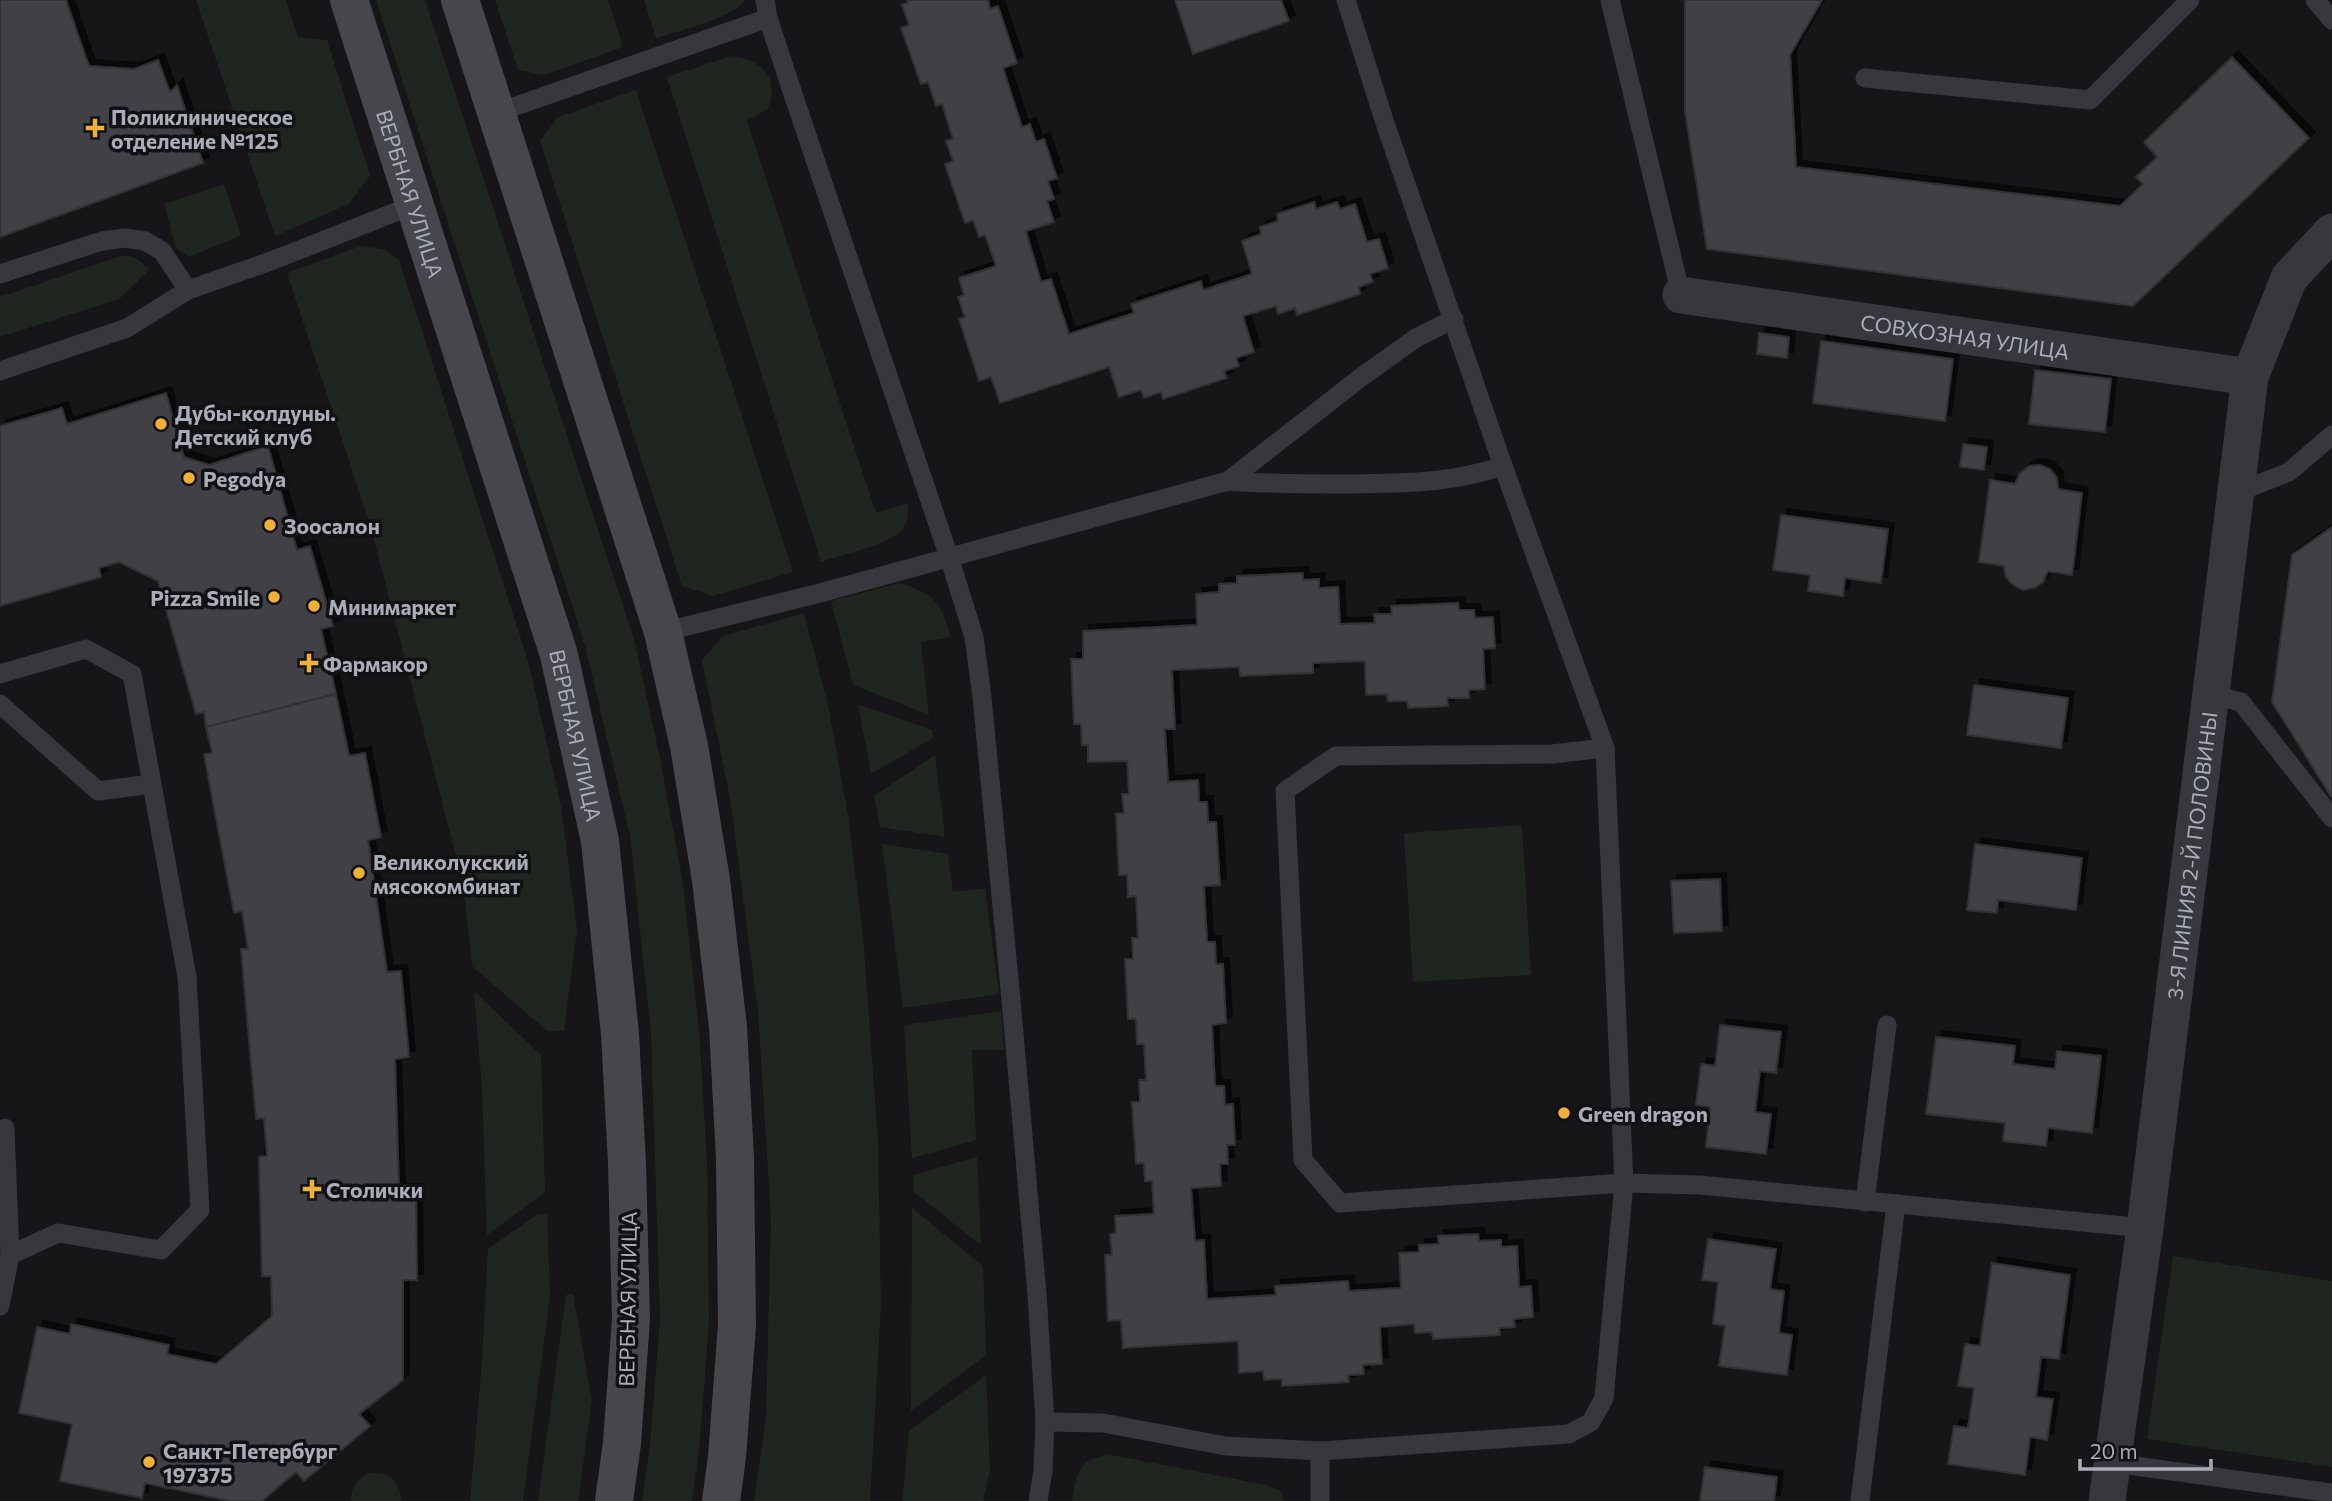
<svg xmlns="http://www.w3.org/2000/svg" width="2332" height="1501" font-family="Commissioner,sans-serif">
<defs>
<filter id="shadow"><feDropShadow dx="6" dy="-6" stdDeviation="0" flood-color="#0009"/></filter>
</defs>
<rect width="100%" height="100%" fill="#161618"/>
<g fill="#1e261f">
<polygon points="196,0 286,0 298,37 327,40 370,176 349,204 275,236"/>
<polygon points="376,0 425,0 635,643 659,753 683,883 699,1029 707,1161 709,1323 699,1452 692,1501 642,1501 650,1446 660,1318 651,1033 630,836 586,649"/>
<polygon points="495,0 608,0 623,47 544,75 518,70"/>
<path d="M 644,0 L 744,0 C 734,19 677,31 656,38 Z"/>
<path d="M 731,56 C 763,61 779,76 768,109 L 747,121 L 876,513 L 908,503 C 908,513 909,520 903,529 C 891,544 840,555 821,562 L 667,77 Z"/>
<polygon points="636,90 793,572 713,596 682,586 540,141 558,117"/>
<polygon points="224,184 241,235 189,257 176,248 164,204"/>
<polygon points="361,246 383,249 399,260 529,664 561,806 577,929 564,1031 547,1031 472,966 463,883 370,524 287,273"/>
<path d="M 121,256 C 134,255 140,260 149,270 L 119,299 L 0,337 L 0,297 Z"/>
<path d="M 900,583 C 937,596 940,601 951,637 L 921,642 L 929,715 L 853,685 L 831,601 Z"/>
<polygon points="804,613 828,705 848,815 863,936 878,1142 881,1306 870,1501 754,1501 766,1418 771,1218 758,1011 730,798 702,660 723,636"/>
<polygon points="858,704 932,730 933,738 871,774"/>
<polygon points="935,755 945,837 880,827 874,796"/>
<polygon points="1522,825 1531,975 1413,982 1404,833"/>
<polygon points="882,844 948,854 953,892 985,888 999,994 903,1008"/>
<polygon points="474,991 541,1055 545,1192 487,1235 482,1089"/>
<polygon points="1001,1011 1004,1050 972,1050 976,1140 912,1158 904,1025"/>
<polygon points="977,1157 981,1245 914,1192 913,1175"/>
<polygon points="912,1208 983,1266 986,1355 911,1411"/>
<polygon points="538,1214 547,1214 550,1296 523,1501 470,1501 482,1361 488,1249"/>
<polygon points="2173,1256 2332,1281 2332,1467 2147,1439"/>
<polygon points="573,1294 592,1400 578,1501 538,1501 566,1295"/>
<polygon points="986,1375 990,1471 983,1501 902,1501 909,1431"/>
<path d="M 1112,1455 L 1266,1485 L 1279,1490 L 1285,1501 L 1072,1501 C 1077,1472 1079,1457 1112,1455 Z"/>
<path d="M 369,1473 C 389,1473 400,1479 401,1501 L 351,1501 C 351,1487 357,1480 369,1473 Z"/>
</g>
<g fill="#404145" stroke="#303034" stroke-width="2" filter="url(#shadow)">
<polygon points="0,0 66,0 89,66 134,69 158,60 170,92 177,85 203,163 0,237"/>
<polygon points="907,0 988,0 990,9 998,6 1017,63 1003,68 1022,127 1030,124 1036,142 1044,139 1057,178 1048,181 1054,199 1047,201 1054,222 1026,231 1041,282 1051,279 1069,334 1134,313 1131,304 1201,281 1203,290 1252,274 1242,241 1261,234 1260,227 1278,221 1277,214 1314,202 1316,209 1337,202 1340,209 1355,204 1367,242 1379,239 1388,268 1370,274 1373,282 1359,287 1360,294 1297,315 1295,308 1278,314 1276,306 1243,316 1254,352 1236,358 1239,366 1224,371 1227,378 1163,399 1161,392 1144,398 1141,390 1119,397 1109,367 1000,403 991,377 979,381 959,319 965,317 958,297 964,295 959,278 996,266 985,235 979,237 973,220 965,223 945,164 953,161 946,141 953,139 942,104 936,106 928,82 921,84 901,28 909,25 902,5 908,3"/>
<polygon points="1175,0 1281,0 1289,21 1193,54"/>
<polygon points="1685,0 1822,0 1790,55 1796,167 2120,206 2143,184 2136,177 2157,157 2144,142 2232,57 2309,138 2133,306 1707,249 1685,112"/>
<polygon points="1759,333 1789,337 1787,358 1757,354"/>
<polygon points="1821,341 1953,359 1945,421 1813,403"/>
<polygon points="2035,370 2111,379 2105,432 2029,424"/>
<polygon points="166,393 184,457 209,465 268,446 297,550 310,546 333,626 321,629 336,694 206,727 204,712 196,714 158,581 119,562 99,568 101,577 0,606 0,426 62,408 67,424"/>
<polygon points="1963,444 1987,447 1984,470 1960,467"/>
<polygon points="2040,465 2050,469 2057,478 2058,489 2082,493 2075,552 2072,575 2048,571 2043,582 2034,588 2023,590 2013,585 2006,577 2004,566 1979,562 1990,480 2015,484 2020,473 2029,466"/>
<polygon points="1781,515 1888,529 1881,583 1845,578 1843,596 1808,591 1810,575 1773,570"/>
<polygon points="2332,527 2332,798 2272,702 2292,555"/>
<polygon points="1303,573 1303,580 1319,579 1319,588 1338,587 1340,624 1375,623 1374,614 1392,614 1391,606 1458,603 1459,610 1474,610 1475,618 1493,617 1495,648 1483,649 1485,689 1469,690 1469,698 1447,698 1448,706 1408,708 1407,701 1388,701 1387,694 1366,695 1365,661 1313,663 1313,673 1240,676 1239,667 1172,670 1175,729 1165,729 1168,782 1198,780 1199,802 1207,802 1208,822 1216,822 1220,885 1204,886 1207,942 1215,942 1216,964 1223,964 1226,1023 1212,1025 1215,1086 1224,1086 1225,1105 1233,1104 1235,1145 1227,1145 1228,1164 1220,1164 1221,1186 1191,1188 1195,1241 1204,1240 1207,1299 1276,1295 1275,1286 1348,1281 1349,1291 1401,1288 1399,1253 1419,1252 1419,1245 1439,1244 1438,1236 1478,1234 1479,1241 1501,1240 1501,1247 1517,1246 1519,1287 1531,1286 1533,1317 1514,1319 1515,1327 1499,1328 1500,1335 1433,1339 1432,1332 1415,1333 1414,1324 1380,1327 1382,1364 1363,1365 1364,1374 1348,1375 1349,1382 1282,1386 1282,1379 1264,1380 1263,1371 1239,1373 1238,1341 1123,1348 1121,1320 1108,1321 1105,1255 1112,1255 1110,1234 1116,1233 1115,1216 1154,1214 1152,1181 1145,1181 1144,1163 1136,1164 1132,1102 1140,1102 1139,1080 1146,1080 1144,1044 1137,1044 1136,1019 1128,1019 1125,959 1133,959 1132,938 1138,938 1136,896 1128,897 1127,875 1119,875 1116,814 1124,813 1122,794 1129,794 1127,761 1088,762 1088,745 1082,745 1081,724 1074,724 1071,659 1083,659 1083,631 1197,625 1196,594 1219,592 1219,584 1237,583 1237,576"/>
<polygon points="1974,685 2068,698 2061,748 1967,735"/>
<polygon points="336,694 349,756 365,753 381,837 368,840 387,972 401,971 409,1057 395,1059 399,1190 416,1190 417,1280 403,1280 403,1380 359,1414 370,1426 304,1481 296,1472 262,1501 230,1501 145,1483 142,1498 60,1481 72,1424 19,1413 37,1327 70,1334 71,1324 169,1345 167,1354 216,1364 272,1316 271,1276 262,1276 259,1157 267,1156 264,1118 256,1119 241,949 248,949 242,911 234,913 225,866 204,754 212,753 206,727"/>
<polygon points="1975,844 2082,858 2076,910 1998,900 1997,913 1967,910"/>
<polygon points="1720,879 1722,931 1674,933 1671,881"/>
<polygon points="1720,1025 1781,1032 1776,1073 1760,1071 1755,1112 1771,1114 1766,1154 1706,1147 1710,1107 1696,1105 1701,1064 1715,1066"/>
<polygon points="1936,1037 2015,1046 2013,1064 2055,1069 2057,1051 2101,1056 2092,1133 2048,1128 2046,1146 2003,1141 2005,1123 1926,1114"/>
<polygon points="1708,1239 1776,1249 1770,1289 1784,1291 1779,1333 1792,1335 1787,1375 1719,1366 1725,1326 1713,1324 1718,1282 1702,1280"/>
<polygon points="1992,1263 2070,1275 2059,1359 2041,1357 2036,1397 2053,1399 2047,1440 2030,1437 2025,1475 1948,1464 1954,1426 1968,1428 1974,1388 1958,1386 1965,1344 1980,1346"/>
<polygon points="1705,1467 1777,1477 1774,1501 1700,1501"/>
</g>
<g fill="none" stroke-linecap="round" stroke-linejoin="round">
<g stroke="#37383d" stroke-width="19">
<polyline points="765,0 768,18 792,91 949,557 974,637 982,697 1011,1000 1037,1294 1045,1422 1043,1471 1038,1501"/>
<polyline points="1610,0 1681,295"/>
<polyline points="2315,0 2332,20"/>
<polyline points="1865,78 2090,100 2190,0"/>
<polyline points="496,113 768,18"/>
<polyline points="0,274 102,241 125,238 145,241 162,251 188,290"/>
<polyline points="0,371 127,328 188,290 271,261 416,204"/>
<path d="M 1228,481 C 1268,484 1308,484 1348,484 C 1406,483 1447,484 1503,466"/>
<polyline points="2236,493 2289,472 2332,435"/>
<polyline points="663,632 820,593 1228,481 1360,378 1416,338 1454,319"/>
<polyline points="0,674 86,649 132,674 187,977 200,1210 161,1250 58,1233 10,1255 0,1306"/>
<polyline points="2210,694 2241,702 2332,818"/>
<polyline points="0,704 98,791 151,784"/>
<polyline points="1605,748 1552,754 1336,756 1285,791 1303,1160 1340,1203 1624,1183 1700,1185 2145,1228"/>
<polyline points="5,1128 10,1255"/>
<polyline points="1865,1202 1887,1025"/>
<polyline points="1045,1422 1103,1423 1226,1446 1320,1451 1569,1434 1591,1422 1604,1398 1624,1183 1605,748 1503,466 1384,120 1346,0"/>
<polyline points="1320,1451 1320,1501"/>
<polyline points="2113,1463 2332,1493"/>
<polyline points="1860,1501 1896,1204"/>
</g>
<g stroke="#37383d" stroke-width="37">
<path id="s1" d="M 1681,295 L 2250,377"/>
<path id="s2" d="M 2107,1501 L 2145,1228 L 2250,377 L 2289,278 L 2332,232"/>
</g>
<g stroke="#45474d" stroke-width="38">
<path id="s3" d="M 349,0 L 559,655 L 600,841 L 620,1034 L 627,1163 L 631,1319 L 622,1443 L 614,1501"/>
<polyline points="460,0 663,632 689,746 711,880 728,1027 735,1158 737,1325 727,1457 721,1501"/>
</g>
</g>
<g fill="#f2b134" stroke="#111113" stroke-width="2.5">
<path d="M91.5 117.5h7v7h7v7h-7v7h-7v-7h-7v-7h7z"/>
<circle cx="161" cy="424" r="7"/>
<circle cx="189" cy="478" r="7"/>
<circle cx="270" cy="525" r="7"/>
<circle cx="274" cy="597" r="7"/>
<circle cx="314" cy="606" r="7"/>
<path d="M305.5 652.5h7v7h7v7h-7v7h-7v-7h-7v-7h7z"/>
<circle cx="359" cy="873" r="7"/>
<circle cx="1564" cy="1113" r="7"/>
<path d="M308.5 1178.5h7v7h7v7h-7v7h-7v-7h-7v-7h7z"/>
<circle cx="149" cy="1462" r="7"/>
</g>
<g text-anchor="middle" dominant-baseline="central" stroke-width="7" stroke-linejoin="round" paint-order="stroke">
<g font-size="21" font-weight="bold" fill="#a8adb8" stroke="#111113" text-anchor="start">
<text x="111" y="116">Поликлиническое<tspan x="111" dy="24">отделение №125</tspan></text>
<text x="175" y="412">Дубы-колдуны.<tspan x="175" dy="24">Детский клуб</tspan></text>
<text x="203" y="478">Pegodya</text>
<text x="284" y="525">Зоосалон</text>
<text x="260" y="597" text-anchor="end">Pizza Smile</text>
<text x="328" y="606">Минимаркет</text>
<text x="323" y="663">Фармакор</text>
<text x="373" y="861">Великолукский<tspan x="373" dy="24">мясокомбинат</tspan></text>
<text x="1578" y="1113">Green dragon</text>
<text x="326" y="1189">Столички</text>
<text x="163" y="1450">Санкт-Петербург<tspan x="163" dy="24">197375</tspan></text>
</g>
<g font-size="21" fill="#a8adb8" stroke="#111113">
<text stroke="none"><textPath href="#s3" startOffset="203">ВЕРБНАЯ УЛИЦА</textPath></text>
<text stroke="none"><textPath href="#s1" startOffset="287">СОВХОЗНАЯ УЛИЦА</textPath></text>
<text stroke="none"><textPath href="#s3" startOffset="770">ВЕРБНАЯ УЛИЦА</textPath></text>
<text stroke="none"><textPath href="#s2" startOffset="651">3-Я ЛИНИЯ 2-Й ПОЛОВИНЫ</textPath></text>
<text transform="translate(627 1299) rotate(-89)">ВЕРБНАЯ УЛИЦА</text>
</g>
</g>
<path d="M2080 1459v10h131v-10" fill="none" stroke="#a8adb8" stroke-width="3.5"/>
<text x="2090" y="1459" font-size="21" fill="#a8adb8" stroke="#111113" stroke-width="5" paint-order="stroke">20 m</text>
</svg>
